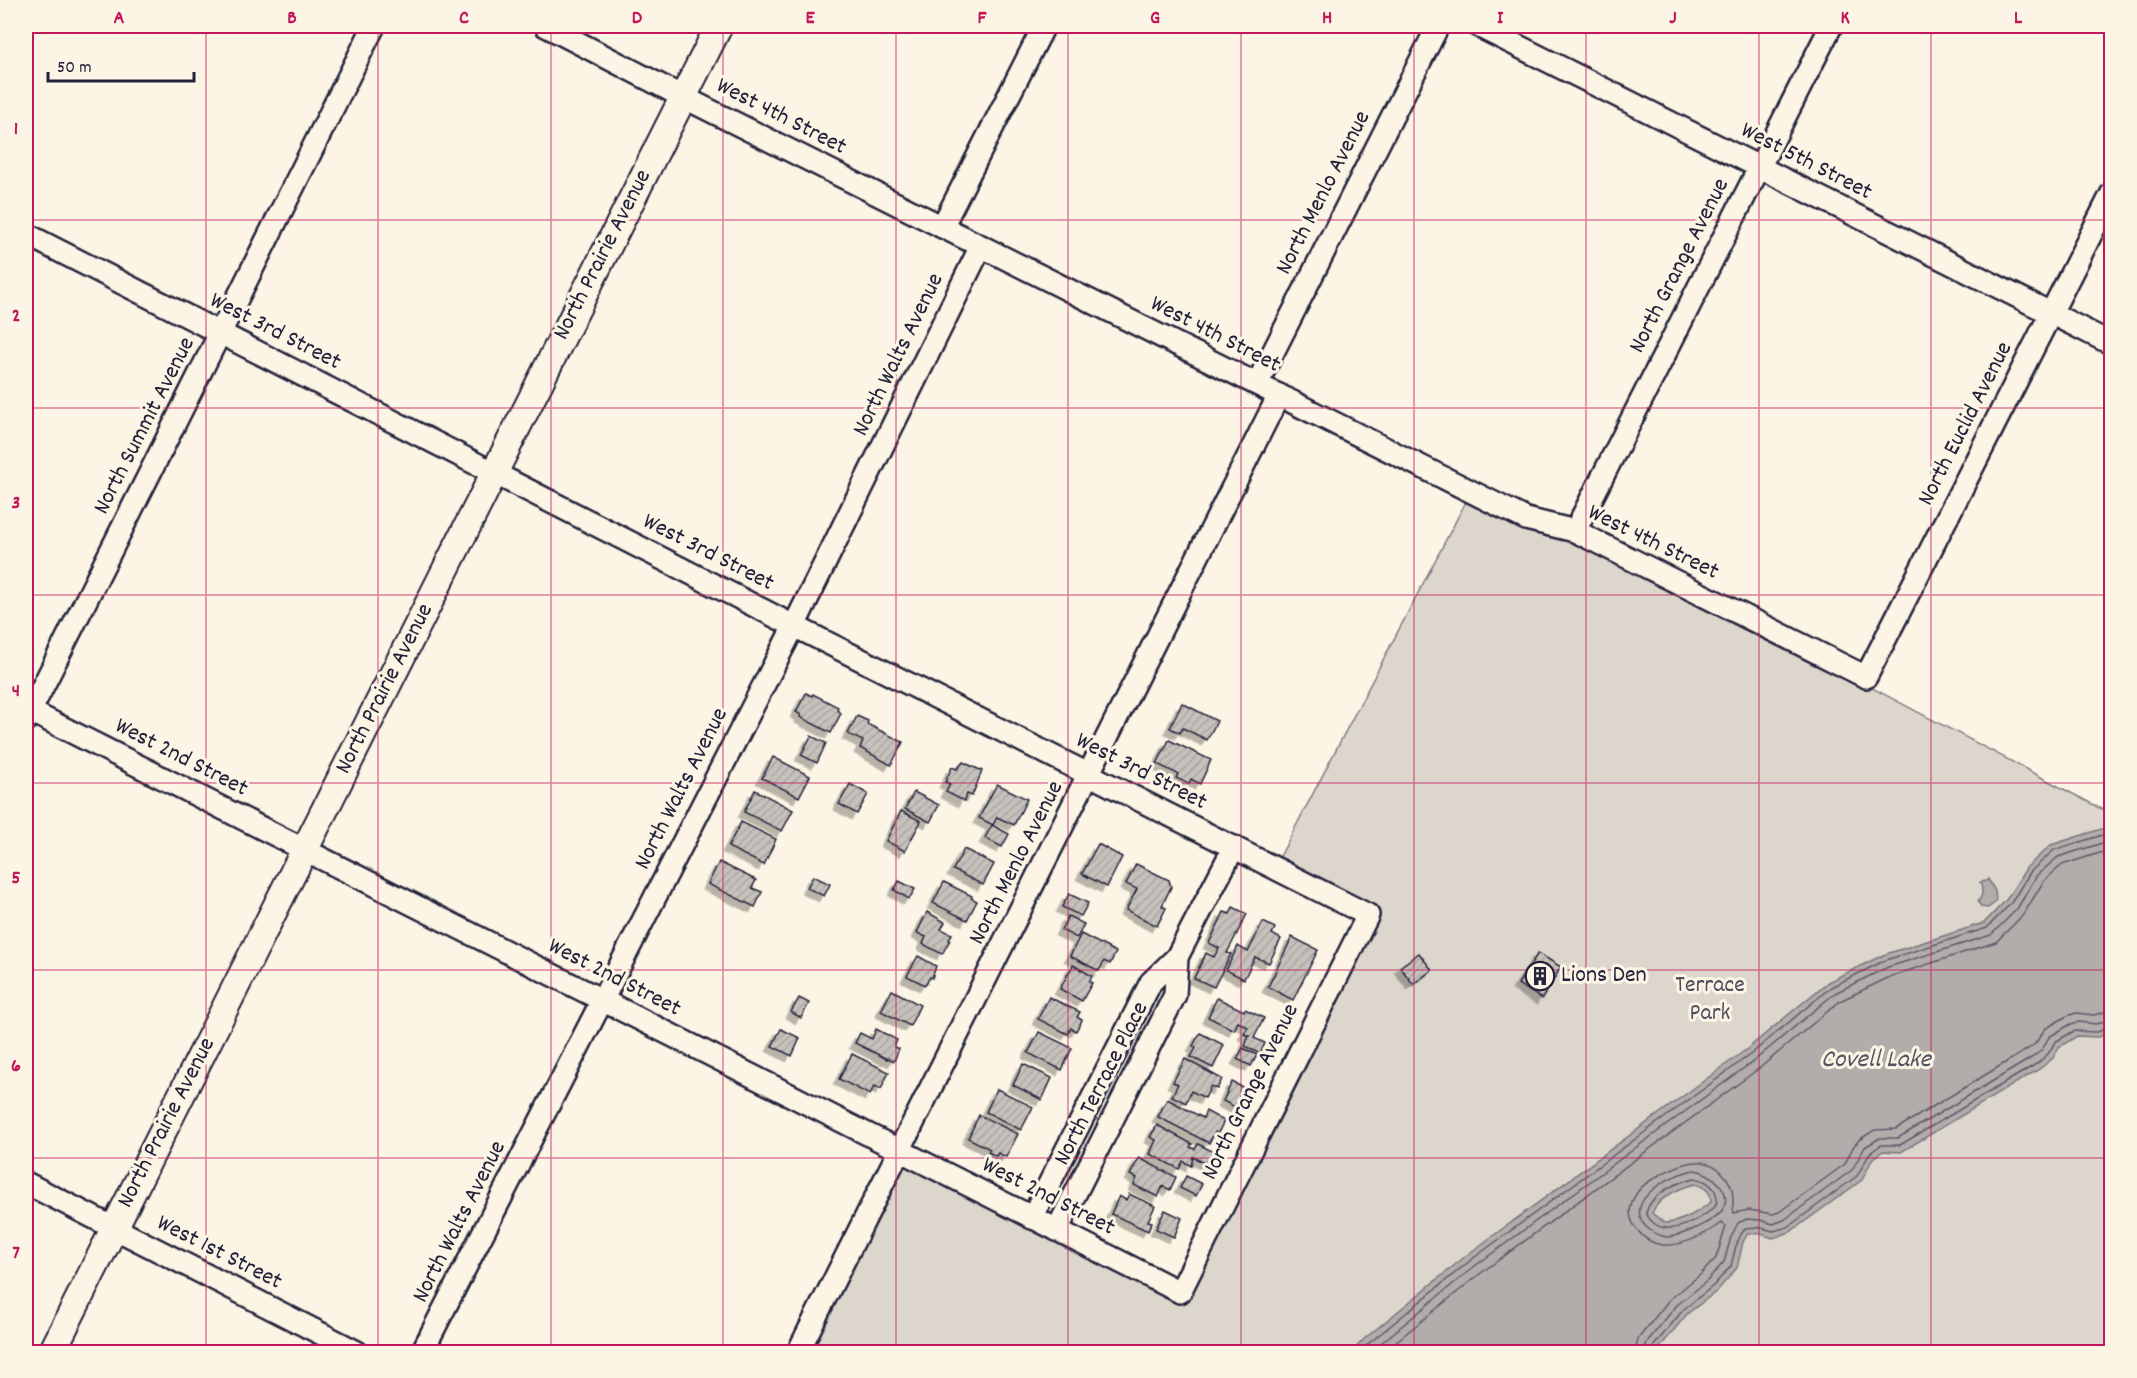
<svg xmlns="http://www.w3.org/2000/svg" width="2137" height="1378" font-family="Dekko,sans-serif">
<defs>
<pattern id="building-hatch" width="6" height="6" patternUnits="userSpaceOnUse" patternTransform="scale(1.5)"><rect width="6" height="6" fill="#c6c1bb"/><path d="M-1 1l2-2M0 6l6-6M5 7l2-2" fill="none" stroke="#aaa6a2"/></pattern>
<filter id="shadow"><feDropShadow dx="-5.5" dy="5.5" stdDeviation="0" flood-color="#0004"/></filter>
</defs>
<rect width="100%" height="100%" fill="#fcf5e5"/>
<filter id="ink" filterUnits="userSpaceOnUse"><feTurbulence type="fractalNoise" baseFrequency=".0167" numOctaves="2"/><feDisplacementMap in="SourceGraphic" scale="12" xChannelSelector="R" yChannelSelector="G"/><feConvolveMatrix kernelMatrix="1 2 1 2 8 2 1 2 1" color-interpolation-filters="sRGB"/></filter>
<g filter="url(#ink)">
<polygon fill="#dcd6cc" stroke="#7f7c84" stroke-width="1.5" points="1471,492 1575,531 2111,814 2111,1352 798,1352 900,1151 1180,1292 1368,915 1274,868"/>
<g fill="#b2adab" stroke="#78757e" stroke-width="1.5" fill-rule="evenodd">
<path d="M 2111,826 L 2111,1032 L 2099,1037 L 2077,1036 L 2059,1047 L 2053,1058 L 2041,1068 L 1901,1152 L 1883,1151 L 1873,1158 L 1862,1180 L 1790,1232 L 1773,1238 L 1758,1233 L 1748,1233 L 1743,1242 L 1737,1268 L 1717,1291 L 1687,1314 L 1656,1352 L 1352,1352 L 1364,1339 L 1467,1255 L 1747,1049 L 1828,982 L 1883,955 L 1984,923 L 2006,900 L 2027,867 L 2051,845 ZM 1695,1184 C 1705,1187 1711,1191 1711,1202 C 1699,1212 1680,1223 1664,1223 L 1652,1213 C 1658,1197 1680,1188 1695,1184 Z"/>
<path d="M 1988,879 L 1995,891 L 1996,902 L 1988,908 L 1981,907 L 1978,901 C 1983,897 1983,888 1980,882 L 1986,881 Z"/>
</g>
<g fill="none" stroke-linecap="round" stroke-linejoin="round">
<g stroke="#5c5a68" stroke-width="1.5">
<path d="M 1695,1170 C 1711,1173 1733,1190 1723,1209 C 1716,1221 1680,1237 1667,1237 C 1659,1236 1652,1232 1646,1227 C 1621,1200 1673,1173 1695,1170 Z"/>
<path d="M 1694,1178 C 1708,1180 1722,1191 1715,1207 C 1697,1222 1661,1243 1646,1213 C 1650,1194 1676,1183 1694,1178 Z"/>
<polyline points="1360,1352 1368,1344 1471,1260 1751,1054 1831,987 1886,960 1987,928 2011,903 2031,871 2054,850 2112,832"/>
<polyline points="1370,1352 1475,1266 1755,1060 1835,993 1888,967 1991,935 2017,909 2037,875 2058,857 2112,840"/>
<polyline points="1383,1352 1481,1273 1761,1067 1840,1001 1892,976 1996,942 2023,915 2044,881 2062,865 2112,849"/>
<path d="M 1635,1352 L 1638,1339 L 1669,1300 L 1701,1274 L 1716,1258 L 1726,1226 L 1721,1223 C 1698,1240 1661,1258 1639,1232 C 1632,1224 1628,1216 1631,1206 C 1635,1189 1647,1182 1661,1174 C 1686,1161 1711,1152 1729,1182 C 1736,1193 1731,1204 1734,1213 L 1749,1210 L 1773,1214 L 1779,1212 L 1845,1164 L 1853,1147 L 1860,1139 L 1875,1130 L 1896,1129 L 2028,1049 L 2035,1044 L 2045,1029 L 2067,1016 L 2076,1013 L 2094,1015 L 2112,1010"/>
<polyline points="1644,1352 1647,1342 1677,1305 1707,1281 1724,1262 1731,1237 1738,1223 1747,1219 1760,1220 1773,1224 1784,1220 1852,1170 1865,1147 1880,1138 1898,1138 2033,1057 2042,1050 2049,1037 2071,1024 2079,1022 2096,1024 2112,1019"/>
<polyline points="1651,1352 1653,1347 1683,1310 1713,1286 1731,1266 1737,1241 1745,1228 1758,1227 1773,1231 1788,1227 1857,1176 1870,1153 1881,1145 1900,1145 2038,1063 2048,1054 2055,1042 2074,1031 2097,1032 2112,1027"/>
</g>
</g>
<g fill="url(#building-hatch)" stroke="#22223b" stroke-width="1.5" filter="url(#shadow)">
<polygon points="806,693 812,696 813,694 838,707 837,710 841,713 831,733 800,717 801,715 796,712"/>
<polygon points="1182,703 1217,721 1207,740 1183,728 1180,733 1170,728"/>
<polygon points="857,716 868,721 867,724 903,742 891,765 860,748 863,741 848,734"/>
<polygon points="811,736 826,743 817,763 801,755"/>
<polygon points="1169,740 1211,760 1200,784 1191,779 1189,784 1176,778 1178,774 1157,764"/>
<polygon points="773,757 810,776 799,797 762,778"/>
<polygon points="963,762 982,771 972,796 967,794 964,801 946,792 950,784 945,782 952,767 957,769"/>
<polygon points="850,784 868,794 857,814 839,804"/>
<polygon points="997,784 1027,799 1014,825 997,817 993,825 979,818"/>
<polygon points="755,790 793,810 782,831 744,812"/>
<polygon points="914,792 939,805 930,822 905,809"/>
<polygon points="901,811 921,821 905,851 886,841"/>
<polygon points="741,822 776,839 764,865 728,847"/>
<polygon points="992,825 1009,834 1002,847 985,838"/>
<polygon points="1098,844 1122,857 1107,887 1082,874"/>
<polygon points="964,849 994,864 983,885 953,870"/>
<polygon points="719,862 756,880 752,888 762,892 755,907 708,884"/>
<polygon points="1136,864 1169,880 1171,887 1162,906 1166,908 1157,926 1126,910 1137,889 1126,884"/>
<polygon points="813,876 830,884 824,896 807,888"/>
<polygon points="899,881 915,889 909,899 894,890"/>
<polygon points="944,882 972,896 971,898 977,901 967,920 933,903"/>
<polygon points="1069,894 1088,903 1081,916 1062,907"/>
<polygon points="1233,907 1247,914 1227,953 1231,954 1214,987 1194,978 1206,953 1214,957 1219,948 1209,943 1224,912 1230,914"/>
<polygon points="927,912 945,922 941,929 952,934 949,939 950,940 942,954 923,944 926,937 917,933"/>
<polygon points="1068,916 1084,924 1077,938 1061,930"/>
<polygon points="1263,922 1275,928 1272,934 1281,939 1269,963 1255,957 1244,979 1226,970 1238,946 1248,952"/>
<polygon points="1081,934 1116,952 1110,964 1104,961 1099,971 1070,956"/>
<polygon points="1292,937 1318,950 1293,1000 1268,987"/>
<polygon points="1419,953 1432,970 1413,984 1400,967"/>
<polygon points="1538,953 1561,967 1542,999 1518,984"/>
<polygon points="918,956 936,966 932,978 930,977 925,985 907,976"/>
<polygon points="1073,965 1092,976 1089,982 1092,983 1082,1001 1060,989"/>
<polygon points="892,990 920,1005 910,1026 881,1011"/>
<polygon points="1049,997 1080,1012 1077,1017 1082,1020 1076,1031 1071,1028 1068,1034 1038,1019"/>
<polygon points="799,998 809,1003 801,1018 791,1012"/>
<polygon points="1217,998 1244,1011 1245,1009 1264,1018 1254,1038 1265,1043 1260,1054 1245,1046 1249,1036 1244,1034 1248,1027 1238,1022 1234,1030 1208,1017"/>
<polygon points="781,1029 800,1038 792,1056 772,1046"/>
<polygon points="876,1029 897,1040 894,1047 899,1049 894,1061 888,1058 887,1059 855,1043 860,1033 872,1039"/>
<polygon points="1039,1032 1072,1048 1062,1070 1028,1053"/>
<polygon points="1200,1033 1224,1045 1213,1068 1191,1057 1196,1048 1193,1046"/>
<polygon points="1243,1048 1257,1055 1251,1066 1237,1059"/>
<polygon points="852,1054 889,1072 881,1089 874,1086 870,1095 839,1079"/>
<polygon points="1185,1059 1222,1079 1217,1089 1211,1086 1205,1098 1191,1091 1186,1103 1172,1096 1178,1084 1173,1082"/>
<polygon points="1023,1064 1052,1078 1042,1100 1013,1085"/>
<polygon points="1232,1082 1248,1090 1239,1109 1223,1101"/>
<polygon points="997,1089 1033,1107 1021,1130 986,1112"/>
<polygon points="1167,1099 1203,1118 1206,1111 1224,1121 1218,1133 1215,1132 1209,1143 1158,1117"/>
<polygon points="979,1115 1018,1134 1006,1157 998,1153 996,1156 988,1152 990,1149 968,1138"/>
<polygon points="1157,1125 1192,1144 1190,1147 1195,1149 1198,1144 1214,1152 1208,1165 1193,1157 1191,1166 1183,1161 1179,1169 1150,1154 1156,1140 1150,1137"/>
<polygon points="1139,1158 1176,1177 1170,1190 1163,1186 1158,1197 1134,1185 1137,1178 1130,1175"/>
<polygon points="1186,1176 1202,1184 1196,1196 1180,1188"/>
<polygon points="1129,1194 1155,1206 1148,1221 1152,1222 1148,1231 1111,1214 1119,1196 1126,1200"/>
<polygon points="1165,1210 1182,1218 1174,1237 1156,1229"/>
</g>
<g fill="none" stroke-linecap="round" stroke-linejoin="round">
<g stroke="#22223b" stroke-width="26">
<g id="minor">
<polyline points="546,26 683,97 1526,519 1575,531 1866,677 2112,193"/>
<polyline points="1478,26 2112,344"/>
<polyline points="942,227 1044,26"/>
<polyline points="26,234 794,626 1368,915 1180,1292 26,709"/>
<polyline points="1257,384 1438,26"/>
<polyline points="1575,531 1831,26"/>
<polyline points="26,720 374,26"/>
<polyline points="26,1183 357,1352"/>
<polyline points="1032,1218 1151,982 1177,957 1234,847"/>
<polyline points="1057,1230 1175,995 1177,957"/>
<polyline points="422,1352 794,626 981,246"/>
<polyline points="798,1352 1279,395"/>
</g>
</g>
<g stroke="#22223b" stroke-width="30">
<polyline id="tertiary" points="52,1352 719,26"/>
</g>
<use href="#minor" stroke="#fcf5e5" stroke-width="21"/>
<use href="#tertiary" stroke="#fcf5e5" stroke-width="26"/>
</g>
</g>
<path fill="none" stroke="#c2185b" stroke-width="1.5" stroke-opacity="0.55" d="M 206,26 L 206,1352M 378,26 L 378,1352M 551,26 L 551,1352M 723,26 L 723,1352M 896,26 L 896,1352M 1068,26 L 1068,1352M 1241,26 L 1241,1352M 1414,26 L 1414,1352M 1586,26 L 1586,1352M 1759,26 L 1759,1352M 1931,26 L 1931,1352M 26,220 L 2112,220M 26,408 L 2112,408M 26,595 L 2112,595M 26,783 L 2112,783M 26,970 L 2112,970M 26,1158 L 2112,1158"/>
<defs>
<g id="building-ring" transform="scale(1.5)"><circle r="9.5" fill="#fcf5e5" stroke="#22223b" stroke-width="1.5"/><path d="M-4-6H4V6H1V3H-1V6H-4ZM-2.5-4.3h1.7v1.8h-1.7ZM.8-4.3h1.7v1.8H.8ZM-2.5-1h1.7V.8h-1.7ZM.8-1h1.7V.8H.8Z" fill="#22223b"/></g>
</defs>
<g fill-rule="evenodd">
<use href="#building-ring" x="1540" y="976"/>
</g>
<g text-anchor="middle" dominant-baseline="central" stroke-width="6" stroke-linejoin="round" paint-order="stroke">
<g font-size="24" fill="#22223b" stroke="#fcf5e5">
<text transform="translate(781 117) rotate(27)">West 4th Street</text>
<text transform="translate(1806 162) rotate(27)">West 5th Street</text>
<text transform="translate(1324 193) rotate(-63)">North Menlo Avenue</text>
<text transform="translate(603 255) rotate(-63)">North Prairie Avenue</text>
<text transform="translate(1680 266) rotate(-63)">North Grange Avenue</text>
<text transform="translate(275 332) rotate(27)">West 3rd Street</text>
<text transform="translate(1215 335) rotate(27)">West 4th Street</text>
<text transform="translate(899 355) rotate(-64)">North Walts Avenue</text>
<text transform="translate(1966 424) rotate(-63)">North Euclid Avenue</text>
<text transform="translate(145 426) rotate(-63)">North Summit Avenue</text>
<text transform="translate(1653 543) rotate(26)">West 4th Street</text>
<text transform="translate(708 553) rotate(27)">West 3rd Street</text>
<text transform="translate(385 689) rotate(-63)">North Prairie Avenue</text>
<text transform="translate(181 758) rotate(27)">West 2nd Street</text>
<text transform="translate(1141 772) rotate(27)">West 3rd Street</text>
<text transform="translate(682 789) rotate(-63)">North Walts Avenue</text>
<text transform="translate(1017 863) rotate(-63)">North Menlo Avenue</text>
<text transform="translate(614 978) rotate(27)">West 2nd Street</text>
<text transform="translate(1102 1084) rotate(-63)">North Terrace Place</text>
<text transform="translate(1251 1092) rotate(-64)">North Grange Avenue</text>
<text transform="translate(167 1123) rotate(-63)">North Prairie Avenue</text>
<text transform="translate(1048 1197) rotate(27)">West 2nd Street</text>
<text transform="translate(460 1222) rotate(-63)">North Walts Avenue</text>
<text transform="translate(219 1253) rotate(27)">West 1st Street</text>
</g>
<g font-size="24" fill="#22223b" stroke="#fcf5e5" text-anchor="start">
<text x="1561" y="976">Lions Den</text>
</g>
<g font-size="24" fill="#504f5f" stroke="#fcf5e5">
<text x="1710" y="986">Terrace<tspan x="1710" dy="28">Park</tspan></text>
</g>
<g font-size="26" font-style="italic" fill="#545362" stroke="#fcf5e5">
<text x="1876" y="1060">Covell Lake</text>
</g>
</g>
<rect width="2137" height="1378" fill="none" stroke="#fcf5e5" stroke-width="66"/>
<path d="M48 72v9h146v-9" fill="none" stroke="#22223b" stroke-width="3"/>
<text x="57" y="72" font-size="18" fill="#22223b" stroke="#fcf5e5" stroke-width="4.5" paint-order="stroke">50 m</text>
<rect x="33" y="33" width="2071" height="1312" fill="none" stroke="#c2185b" stroke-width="2"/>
<g font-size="20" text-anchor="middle" font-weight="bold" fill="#c2185b">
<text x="119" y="23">A</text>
<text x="292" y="23">B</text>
<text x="464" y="23">C</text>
<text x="637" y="23">D</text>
<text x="810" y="23">E</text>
<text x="982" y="23">F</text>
<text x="1155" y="23">G</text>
<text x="1327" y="23">H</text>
<text x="1500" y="23">I</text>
<text x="1673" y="23">J</text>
<text x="1845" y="23">K</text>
<text x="2018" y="23">L</text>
<text x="16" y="134">1</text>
<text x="16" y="321">2</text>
<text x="16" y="508">3</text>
<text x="16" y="696">4</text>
<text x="16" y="883">5</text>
<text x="16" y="1071">6</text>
<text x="16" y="1258">7</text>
</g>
</svg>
